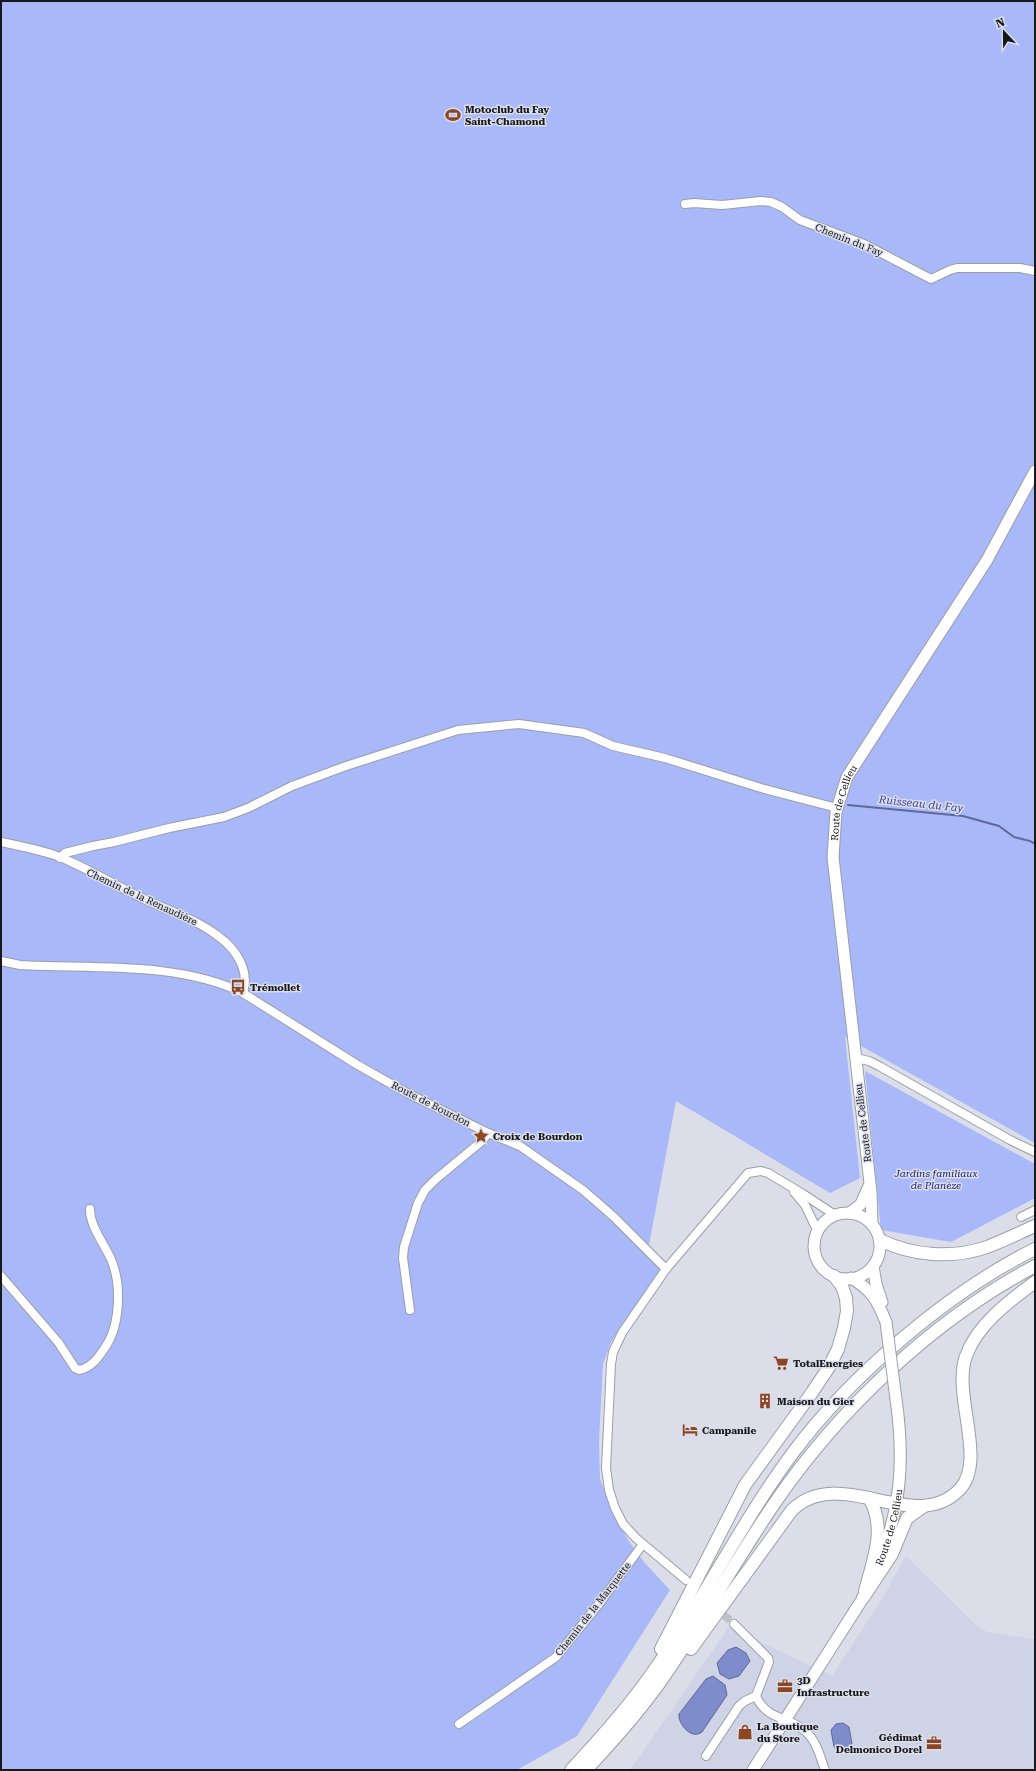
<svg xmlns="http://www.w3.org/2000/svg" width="1036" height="1771" font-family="'Roboto Serif',serif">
<rect width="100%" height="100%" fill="#dbdee9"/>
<polygon fill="#ced3e5" points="906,1556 976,1625 987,1632 1035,1639 1035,1770 630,1770 729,1627 832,1676 879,1604"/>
<g fill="#a9b8f8">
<polygon points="1,1 1035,1 1035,1143 845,1037 860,1178 830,1193 676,1101 649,1245 661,1272 611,1342 603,1364 599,1441 600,1479 609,1504 628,1540 644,1562 670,1590 577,1736 517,1770 1,1770"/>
<polygon points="865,1071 1035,1164 1035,1198 951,1242 881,1230"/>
</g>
<g fill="#7e8ccc" stroke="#5f6997">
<polygon points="736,1647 746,1653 750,1661 739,1676 729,1679 720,1674 717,1663 728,1650"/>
<path d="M 713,1676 L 725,1685 L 727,1695 L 702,1732 C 692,1740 678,1725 679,1714 L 706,1679 Z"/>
<polygon points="843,1723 849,1727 852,1744 847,1749 838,1751 834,1747 831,1730 836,1724"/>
</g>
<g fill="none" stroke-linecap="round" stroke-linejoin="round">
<polyline stroke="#5f6997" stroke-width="2" points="848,805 963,816 999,826 1014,837 1030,841 1035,844"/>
<polyline stroke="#bec0ca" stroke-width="8" stroke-dasharray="8 4" stroke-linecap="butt" points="715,1607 734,1624"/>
<g stroke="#9b9ea9" stroke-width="10">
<g id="minor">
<polyline points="685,204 694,203 722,205 761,201 771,202 782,207 800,220 864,244 931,279 950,270 957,268 1020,268 1035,271"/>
<path d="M 1,842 C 21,846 41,850 60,857 C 89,869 116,886 144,899 C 169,911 196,919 218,936 C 236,949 250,970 243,993"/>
<polyline points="60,858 65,853 93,846 114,842 169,828 224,817 248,808 292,786 346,766 458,730 519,724 584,733 613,746 665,758 761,788 837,808"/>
<path d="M 1,961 L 20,965 C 91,969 177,961 243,993 L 356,1064 L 407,1093 L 488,1133 L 520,1146 L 583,1190 L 614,1217 L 666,1269"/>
<polyline points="856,1058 869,1061 879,1066 1010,1140 1035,1152"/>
<polyline points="794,1192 805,1205 818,1232"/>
<polyline points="1021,1217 1035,1210"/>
<path d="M 1,1276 L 58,1342 L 75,1368 L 79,1370 C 91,1368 98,1358 104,1349 C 121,1326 122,1282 110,1257 C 103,1242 90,1226 90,1209"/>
<polyline points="410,1310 403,1258 404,1247 418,1203 425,1190 436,1179 482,1141 488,1133"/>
<polyline points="686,1580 636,1538 623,1524 615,1508 609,1490 606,1468 611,1364 613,1352 622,1333 666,1269 748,1173 761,1171 768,1173 803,1194 835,1215"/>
<path d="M 734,1624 L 768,1658 L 769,1662 L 756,1696 C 766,1720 788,1716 805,1731 C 817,1741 820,1757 825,1770"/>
<polyline points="459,1724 556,1657 599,1604 643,1544"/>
<polyline points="706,1756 739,1706 745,1701 756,1696"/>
</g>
</g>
<g stroke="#9b9ea9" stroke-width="13">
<g id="major">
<polyline points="850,1213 861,1204 869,1186"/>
<circle cx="847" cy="1246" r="33"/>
<path id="s1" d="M 872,1224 L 871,1192 L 833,857 L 836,812 L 847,777 L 987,560 L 1035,471"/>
<polyline points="873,1266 876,1284 882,1302"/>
<path d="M 851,1278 C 872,1290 877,1300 886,1322"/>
<path id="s2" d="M 875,1572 C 901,1513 905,1462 896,1399"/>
<polyline points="753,1770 863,1598 867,1590"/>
</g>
</g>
<g stroke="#9b9ea9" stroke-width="14">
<g id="highway">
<path d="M 880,1240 C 913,1256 952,1259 987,1247 C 1003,1241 1019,1233 1035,1226"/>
<path d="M 865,1591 C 873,1560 887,1528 869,1498"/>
<polyline points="863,1598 892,1554 907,1518 924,1506"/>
<polyline points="661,1649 745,1485 811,1394 829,1367 838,1349 844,1328 847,1311 846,1298 842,1286 834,1276"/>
<path d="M 691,1649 L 792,1510 C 840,1463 915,1537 960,1489 C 987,1459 952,1395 966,1356 C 977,1325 1009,1301 1035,1282"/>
<path d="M 571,1770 C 600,1739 629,1707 653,1672 C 703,1601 741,1523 792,1454 C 850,1376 948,1292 1035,1249"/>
<path d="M 586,1770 C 614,1740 642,1709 665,1675 C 703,1619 736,1560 774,1504 C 839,1409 933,1320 1035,1266"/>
</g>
</g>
<use href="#minor" stroke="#fff" stroke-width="8"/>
<use href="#major" stroke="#fff" stroke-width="11"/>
<use href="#highway" stroke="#fff" stroke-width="12"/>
<g stroke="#9b9ea9" stroke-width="13" stroke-linecap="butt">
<polyline id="major-bridge" points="886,1322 896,1399"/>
</g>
<use href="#major-bridge" stroke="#fff" stroke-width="11"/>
</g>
<defs>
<g id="stadium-bare" transform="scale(1.2)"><path d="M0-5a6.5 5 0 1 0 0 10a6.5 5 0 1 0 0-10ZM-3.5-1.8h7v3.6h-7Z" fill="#8d4623" stroke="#dbdee9" stroke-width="2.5" paint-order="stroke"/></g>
<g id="bus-bare" transform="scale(1.2)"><path d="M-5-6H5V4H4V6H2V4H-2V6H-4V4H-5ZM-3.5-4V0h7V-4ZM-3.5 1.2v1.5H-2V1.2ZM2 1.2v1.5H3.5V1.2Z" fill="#8d4623" stroke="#dbdee9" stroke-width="2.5" paint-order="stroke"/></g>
<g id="sight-bare" transform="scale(1.2)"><path d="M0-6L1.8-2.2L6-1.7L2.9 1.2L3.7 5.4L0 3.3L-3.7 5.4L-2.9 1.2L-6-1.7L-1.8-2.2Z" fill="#8d4623" stroke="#dbdee9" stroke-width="2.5" paint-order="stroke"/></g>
<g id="supermarket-bare" transform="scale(1.2)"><path d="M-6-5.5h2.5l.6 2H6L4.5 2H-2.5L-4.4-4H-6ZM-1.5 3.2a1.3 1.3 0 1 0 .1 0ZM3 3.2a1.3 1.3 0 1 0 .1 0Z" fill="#8d4623" stroke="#dbdee9" stroke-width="2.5" paint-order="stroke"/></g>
<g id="building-bare" transform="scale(1.2)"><path d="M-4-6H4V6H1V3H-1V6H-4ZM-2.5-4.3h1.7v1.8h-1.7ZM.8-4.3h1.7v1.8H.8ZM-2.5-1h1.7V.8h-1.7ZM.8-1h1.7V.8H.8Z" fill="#8d4623" stroke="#dbdee9" stroke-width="2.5" paint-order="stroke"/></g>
<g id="hotel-bare" transform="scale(1.2)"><path d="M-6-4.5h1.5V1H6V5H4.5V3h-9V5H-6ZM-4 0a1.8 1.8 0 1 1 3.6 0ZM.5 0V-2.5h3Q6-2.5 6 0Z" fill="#8d4623" stroke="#dbdee9" stroke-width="2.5" paint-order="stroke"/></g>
<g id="office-bare" transform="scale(1.2)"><path d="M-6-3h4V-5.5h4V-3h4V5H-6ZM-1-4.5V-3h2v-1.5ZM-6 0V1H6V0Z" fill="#8d4623" stroke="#dbdee9" stroke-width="2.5" paint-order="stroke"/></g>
<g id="shop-bare" transform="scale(1.2)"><path d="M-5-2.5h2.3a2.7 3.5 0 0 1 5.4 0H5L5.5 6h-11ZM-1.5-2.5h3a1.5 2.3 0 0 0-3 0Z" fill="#8d4623" stroke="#dbdee9" stroke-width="2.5" paint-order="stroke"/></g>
</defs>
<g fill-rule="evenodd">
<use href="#stadium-bare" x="453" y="115"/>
<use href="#bus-bare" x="238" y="987"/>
<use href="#sight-bare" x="481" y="1136"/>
<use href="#supermarket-bare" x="781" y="1363"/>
<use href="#building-bare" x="765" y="1401"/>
<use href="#hotel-bare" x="690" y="1430"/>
<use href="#office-bare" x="785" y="1686"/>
<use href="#shop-bare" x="745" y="1732"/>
<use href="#office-bare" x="934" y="1743"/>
</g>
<g text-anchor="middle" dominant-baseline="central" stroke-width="3" stroke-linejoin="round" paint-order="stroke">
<g font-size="10" font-weight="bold" fill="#17181c" stroke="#dbdee9" text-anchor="start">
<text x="465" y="109">Motoclub du Fay<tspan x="465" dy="12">Saint-Chamond</tspan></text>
<text x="250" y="987">Trémollet</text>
<text x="493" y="1136">Croix de Bourdon</text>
<text x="793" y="1363">TotalEnergies</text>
<text x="777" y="1401">Maison du Gier</text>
<text x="702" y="1430">Campanile</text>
<text x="797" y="1680">3D<tspan x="797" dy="12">Infrastructure</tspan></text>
<text x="757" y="1726">La Boutique<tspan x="757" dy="12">du Store</tspan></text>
<text x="922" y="1737" text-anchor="end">Gédimat<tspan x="922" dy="12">Delmonico Dorel</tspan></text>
</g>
<g font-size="10" fill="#17181c" stroke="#dbdee9">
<text transform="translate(849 240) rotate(22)">Chemin du Fay</text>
<text stroke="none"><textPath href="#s1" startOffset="425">Route de Cellieu</textPath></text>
<text transform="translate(142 897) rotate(25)">Chemin de la Renaudière</text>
<text transform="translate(431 1104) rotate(27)">Route de Bourdon</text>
<text transform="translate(863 1123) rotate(-97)">Route de Cellieu</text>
<text stroke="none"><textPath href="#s2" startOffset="47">Route de Cellieu</textPath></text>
<text transform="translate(593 1609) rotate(-52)">Chemin de la Marquette</text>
</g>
<g font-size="10" font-style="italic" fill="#20236f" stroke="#dbdee9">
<text x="936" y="1173">Jardins familiaux<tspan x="936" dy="12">de Planèze</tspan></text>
</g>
<g font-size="11" font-style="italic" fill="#3d4796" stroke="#dbdee9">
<text transform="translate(921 804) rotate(6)">Ruisseau du Fay</text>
</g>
</g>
<rect width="1036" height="1771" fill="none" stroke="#17181c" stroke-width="4"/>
<g transform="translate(1004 32) rotate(338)" stroke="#dbdee9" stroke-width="3" paint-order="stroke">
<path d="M0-3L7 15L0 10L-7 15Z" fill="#17181c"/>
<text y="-6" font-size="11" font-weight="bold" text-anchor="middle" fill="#17181c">N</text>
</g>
</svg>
